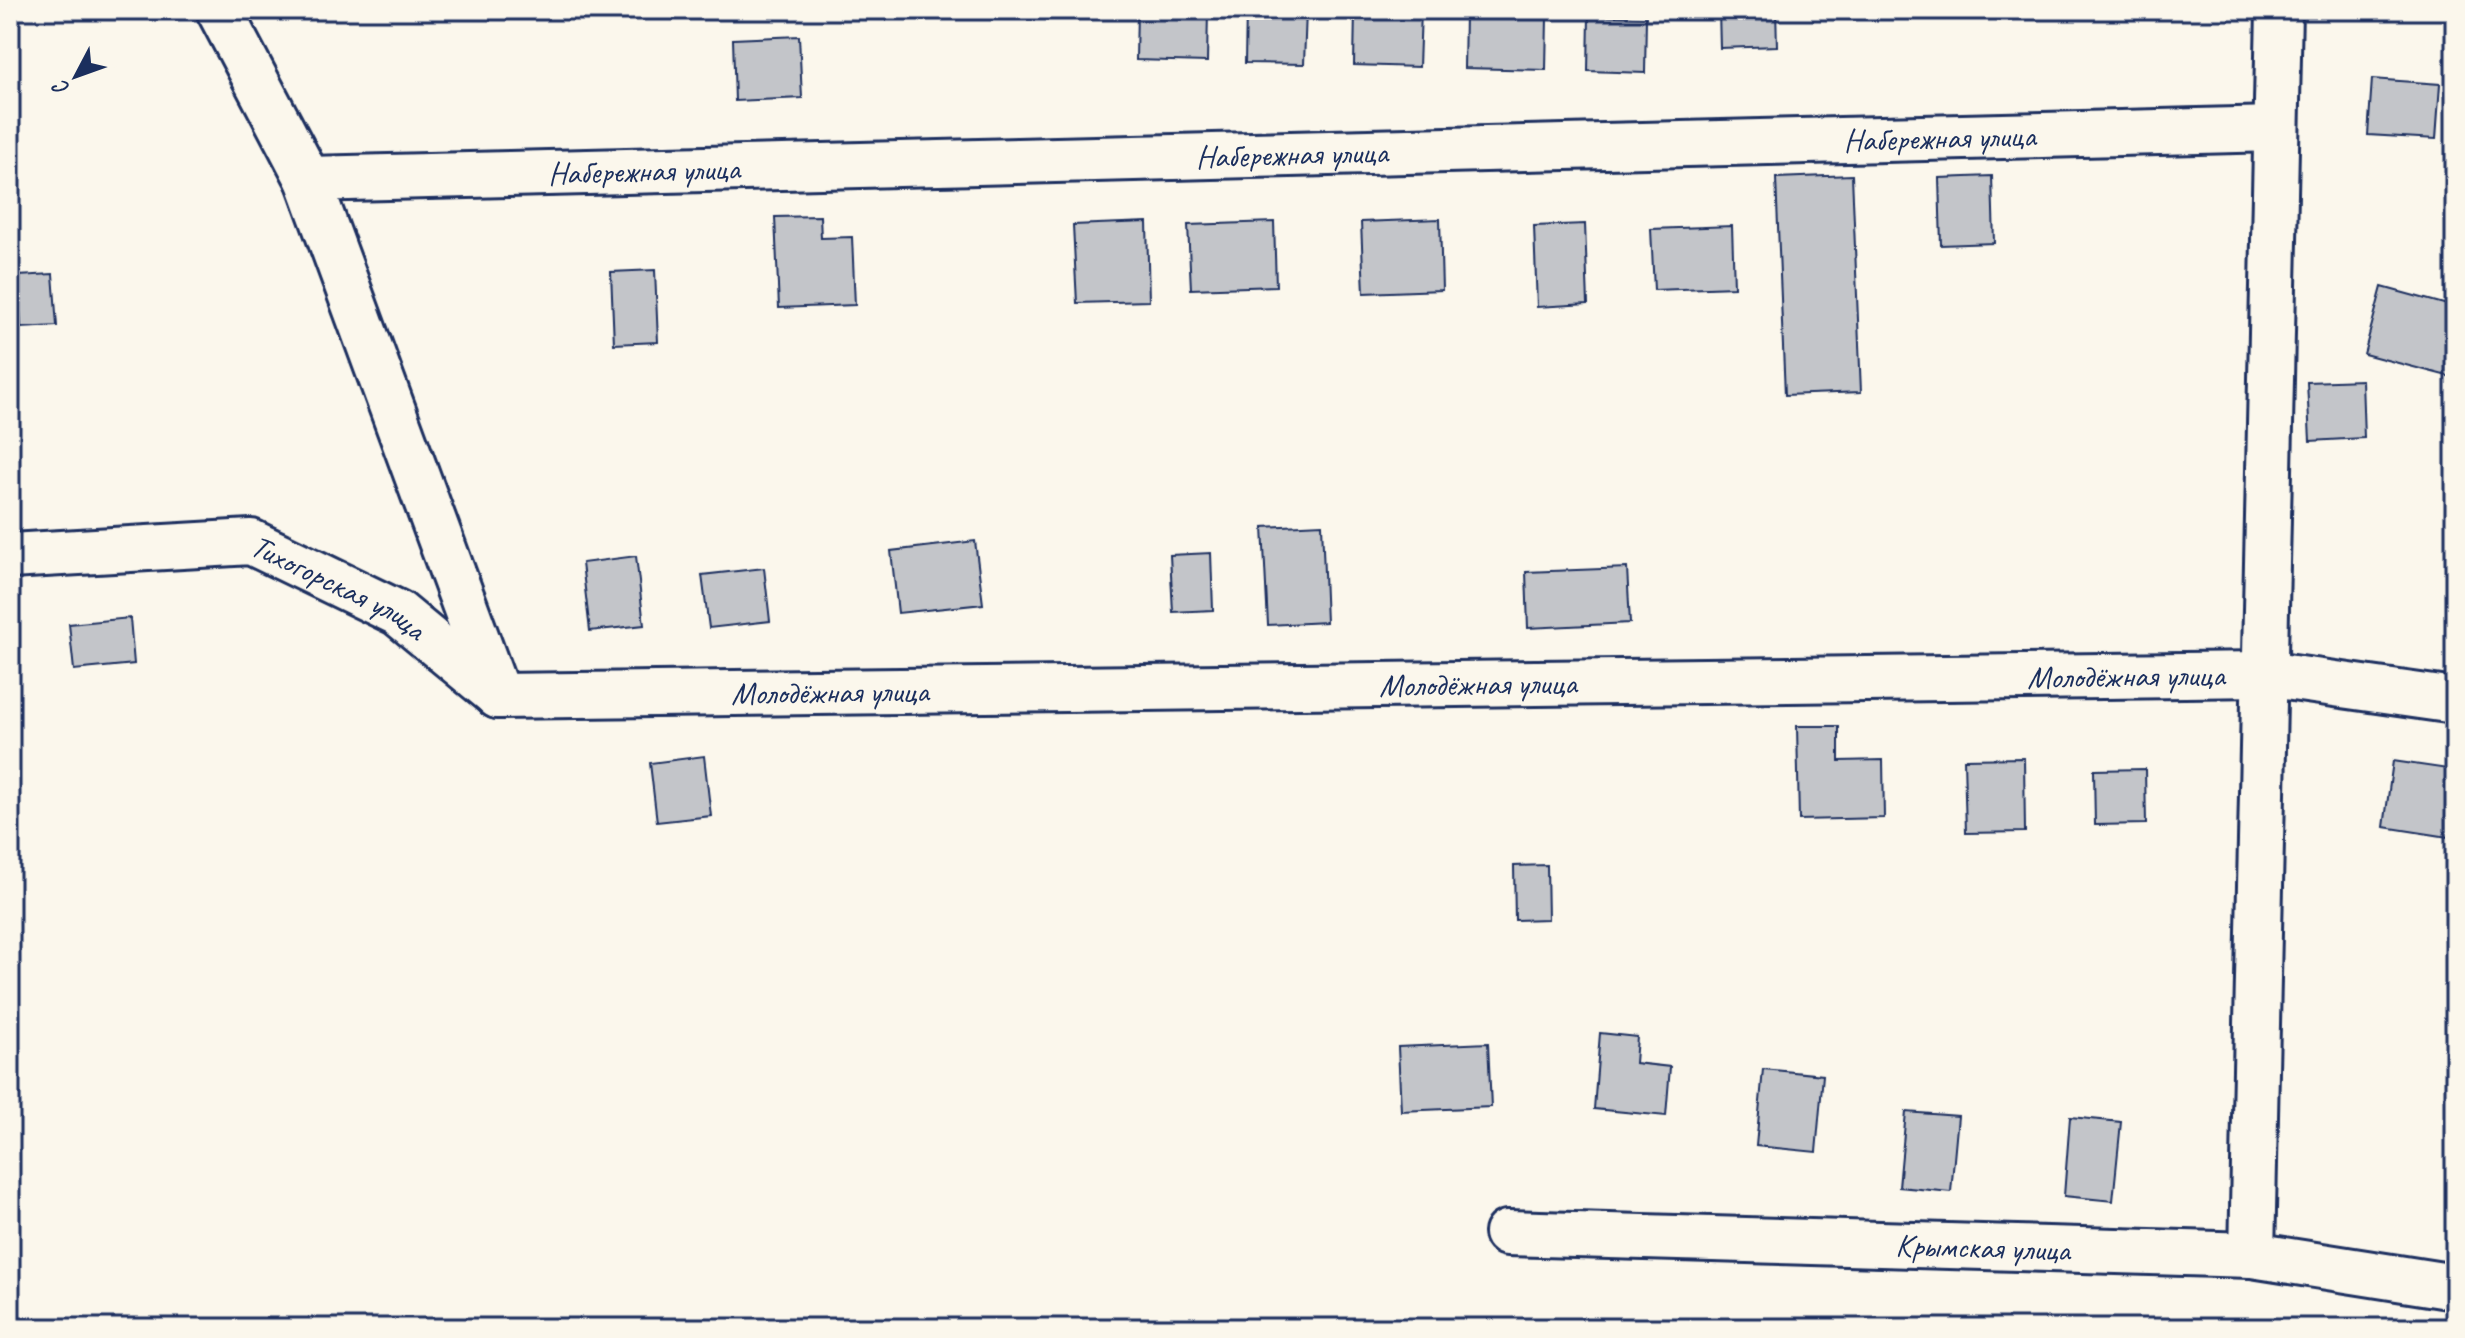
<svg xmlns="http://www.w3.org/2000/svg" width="2465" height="1338" font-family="Caveat,sans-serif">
<rect width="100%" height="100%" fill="#fbf7ec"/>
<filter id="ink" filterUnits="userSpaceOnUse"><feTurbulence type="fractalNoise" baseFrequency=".0125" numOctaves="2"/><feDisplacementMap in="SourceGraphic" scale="16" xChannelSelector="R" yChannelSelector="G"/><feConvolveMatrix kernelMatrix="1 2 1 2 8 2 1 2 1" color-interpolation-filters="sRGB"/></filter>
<g filter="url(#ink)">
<g fill="#c3c5c9" stroke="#1b2f5e" stroke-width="2">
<polygon points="1137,10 1208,10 1207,62 1136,60"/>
<polygon points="1246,10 1306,10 1304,64 1245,63"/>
<polygon points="1355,10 1421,10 1419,67 1354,65"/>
<polygon points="1719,10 1776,10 1777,46 1720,48"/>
<polygon points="1465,15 1547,17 1546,70 1464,68"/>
<polygon points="1589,16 1646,17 1645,73 1588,71"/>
<polygon points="799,36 802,98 735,101 733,39"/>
<polygon points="2372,79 2440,84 2436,139 2368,135"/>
<polygon points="1852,175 1861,392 1785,395 1776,178"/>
<polygon points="1992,176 1994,243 1941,245 1939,178"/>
<polygon points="820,216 821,238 852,237 855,305 779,308 775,217"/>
<polygon points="1440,219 1442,290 1364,293 1361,222"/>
<polygon points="1147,222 1149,301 1077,303 1073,225"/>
<polygon points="1274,222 1276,286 1191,289 1188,225"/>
<polygon points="1585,224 1588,304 1537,307 1534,226"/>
<polygon points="1732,226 1734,287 1654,290 1651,229"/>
<polygon points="655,270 658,342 614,344 611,272"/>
<polygon points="53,274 57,326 21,328 18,276"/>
<polygon points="2382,287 2455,307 2455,378 2364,354"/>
<polygon points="2362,380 2364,438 2310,441 2307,382"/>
<polygon points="1322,524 1326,622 1268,625 1263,527"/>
<polygon points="975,541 983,604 898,613 891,551"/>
<polygon points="1211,553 1213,610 1173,612 1170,555"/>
<polygon points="636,556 644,625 590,631 582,563"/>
<polygon points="764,568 770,621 709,628 702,575"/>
<polygon points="1627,568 1630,623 1528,628 1526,572"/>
<polygon points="130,618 134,664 74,670 69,624"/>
<polygon points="1797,726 1839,726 1839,761 1883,760 1884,818 1799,820"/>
<polygon points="704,756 711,816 657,822 650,763"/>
<polygon points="2024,758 2025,832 1966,833 1964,759"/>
<polygon points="2393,761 2455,770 2455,838 2384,827"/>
<polygon points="2145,769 2146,824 2095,825 2094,770"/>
<polygon points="1547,865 1548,919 1515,920 1514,866"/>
<polygon points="1600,1033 1637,1037 1635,1063 1670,1067 1666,1116 1594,1109"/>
<polygon points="1488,1043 1491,1107 1401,1111 1398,1047"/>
<polygon points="1763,1069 1823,1075 1816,1152 1756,1146"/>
<polygon points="1906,1112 1958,1116 1951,1192 1899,1187"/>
<polygon points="2070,1117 2121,1122 2113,1201 2064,1196"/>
</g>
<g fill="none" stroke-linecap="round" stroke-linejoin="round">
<g stroke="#1b2f5e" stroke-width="50">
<g id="minor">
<polyline points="219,10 308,179 498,696"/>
<path id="s1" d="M 308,179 L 2276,129"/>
<path id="s2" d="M 10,556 L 251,542 L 398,613 L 496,694"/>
<path id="s3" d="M 498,696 L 2264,674 L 2455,701"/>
<path id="s4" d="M 1507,1233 L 2252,1255 L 2455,1287"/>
<polyline points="2252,1255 2279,10"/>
</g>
</g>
<use href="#minor" stroke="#fbf7ec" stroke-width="44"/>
</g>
</g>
<g text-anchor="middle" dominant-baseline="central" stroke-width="7" stroke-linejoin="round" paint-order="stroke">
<g font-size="32" fill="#1b2f5e" stroke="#fbf7ec">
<text stroke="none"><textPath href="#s1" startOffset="1632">Набережная улица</textPath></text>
<text stroke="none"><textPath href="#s1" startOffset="984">Набережная улица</textPath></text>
<text stroke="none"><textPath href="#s1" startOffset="336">Набережная улица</textPath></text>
<text stroke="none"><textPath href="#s2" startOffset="340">Тихогорская улица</textPath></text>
<text stroke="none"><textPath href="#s3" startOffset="1628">Молодёжная улица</textPath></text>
<text stroke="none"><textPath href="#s3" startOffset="980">Молодёжная улица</textPath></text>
<text stroke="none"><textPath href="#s3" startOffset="332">Молодёжная улица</textPath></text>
<text stroke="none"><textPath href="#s4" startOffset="476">Крымская улица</textPath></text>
</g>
</g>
<rect width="2465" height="1338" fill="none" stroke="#fbf7ec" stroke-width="40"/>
<rect x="20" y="20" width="2425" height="1298" fill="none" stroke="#1b2f5e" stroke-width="3" filter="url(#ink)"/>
<g transform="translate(76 76) rotate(229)" stroke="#fbf7ec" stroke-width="6" paint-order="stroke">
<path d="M0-6L14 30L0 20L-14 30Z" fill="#1b2f5e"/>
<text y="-12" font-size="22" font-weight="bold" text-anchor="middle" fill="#1b2f5e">С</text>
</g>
</svg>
